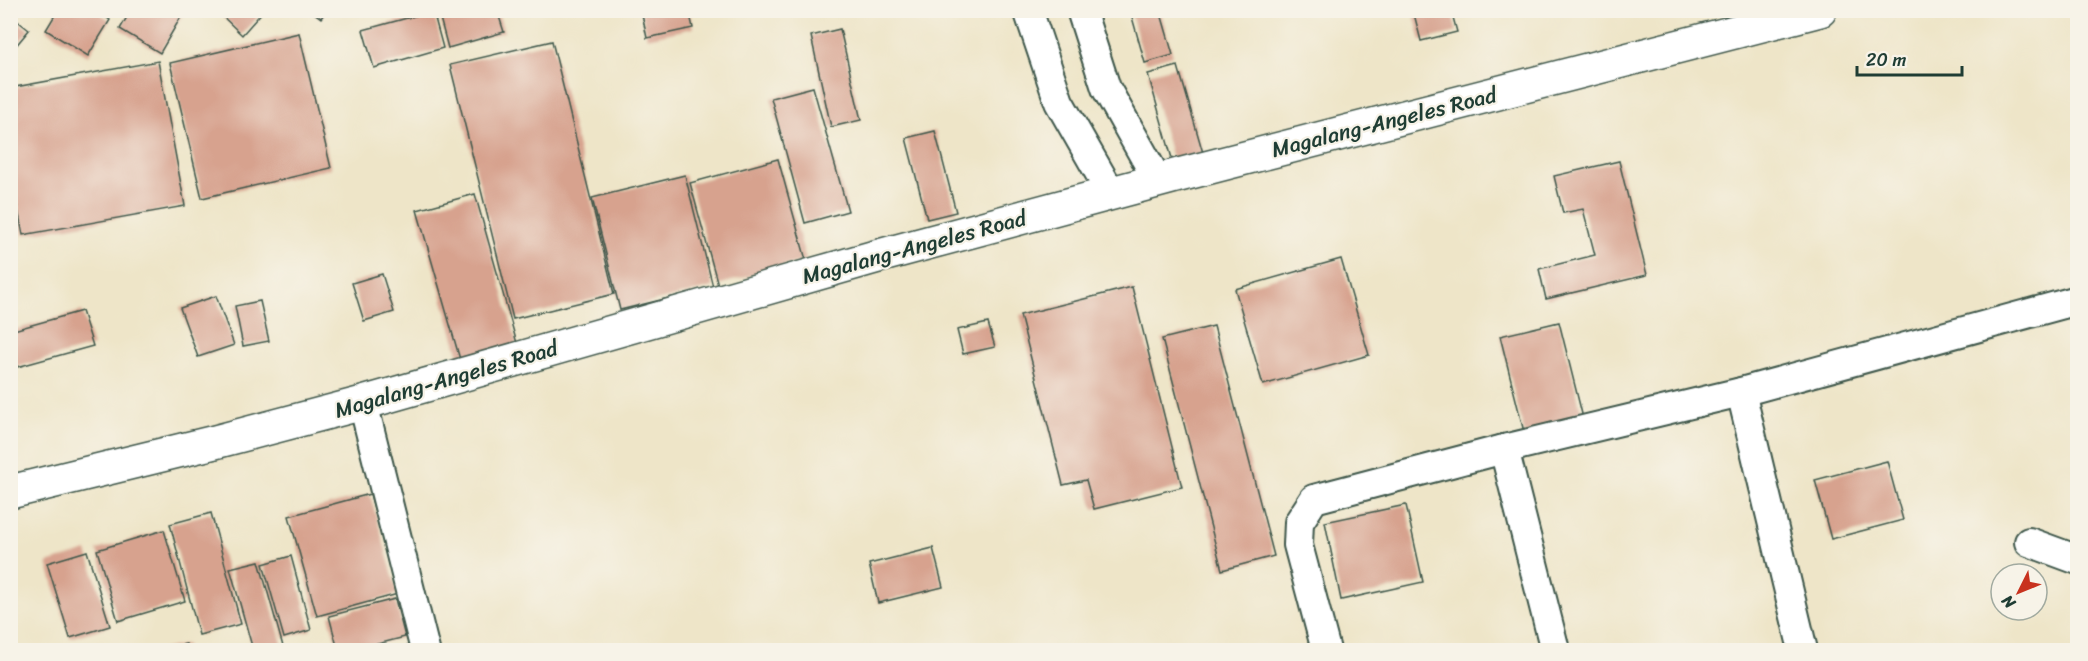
<svg xmlns="http://www.w3.org/2000/svg" width="2088" height="661" font-family="Sriracha,sans-serif">
<rect width="100%" height="100%" fill="#f7f3e8"/>
<filter id="ink" filterUnits="userSpaceOnUse"><feTurbulence type="fractalNoise" baseFrequency=".0167" numOctaves="2"/><feDisplacementMap in="SourceGraphic" scale="12" xChannelSelector="R" yChannelSelector="G"/><feConvolveMatrix kernelMatrix="1 2 1 2 8 2 1 2 1" color-interpolation-filters="sRGB"/></filter>
<filter id="wash" filterUnits="userSpaceOnUse"><feTurbulence type="fractalNoise" baseFrequency=".008" numOctaves="4" result="noise"/><feDisplacementMap in="SourceGraphic" scale="24" xChannelSelector="R" yChannelSelector="G"/><feGaussianBlur stdDeviation="1.35" result="paint"/><feColorMatrix in="noise" values="0 0 0 0 0 0 0 0 0 0 0 0 0 0 0 0 0 1.4 0 .05"/><feComposite in="paint" operator="in"/></filter>
<g filter="url(#wash)">
<rect width="100%" height="100%" fill="#eee5c8"/>
<g id="blocks">
<g fill="#d7a28e">
<polygon points="58,10 95,10 110,20 88,56 46,30"/>
<polygon points="131,10 185,10 160,53 120,29"/>
<polygon points="216,10 264,10 242,35"/>
<polygon points="310,10 327,10 321,18"/>
<polygon points="468,10 497,10 504,32 448,48 440,18"/>
<polygon points="641,10 689,10 693,28 647,38"/>
<polygon points="1130,10 1160,10 1173,55 1145,63"/>
<polygon points="1413,10 1451,10 1457,32 1421,41"/>
<polygon points="1728,10 1769,10 1731,20"/>
<polygon points="433,11 443,48 374,68 363,30"/>
<polygon points="10,15 29,30 10,53"/>
<polygon points="840,29 861,120 831,127 811,36"/>
<polygon points="299,33 331,168 202,198 170,63"/>
<polygon points="552,41 614,294 513,319 450,65"/>
<polygon points="158,61 185,206 23,235 10,169 10,88"/>
<polygon points="1178,66 1203,153 1173,162 1148,74"/>
<polygon points="813,87 848,211 805,223 771,98"/>
<polygon points="935,131 956,212 927,219 906,138"/>
<polygon points="778,159 806,260 718,285 690,183"/>
<polygon points="1619,161 1647,275 1546,299 1539,269 1595,255 1583,209 1563,213 1554,176"/>
<polygon points="685,175 713,287 620,310 592,198"/>
<polygon points="475,194 518,347 461,363 417,210"/>
<polygon points="1341,259 1369,355 1263,385 1235,289"/>
<polygon points="382,274 394,312 364,321 352,283"/>
<polygon points="1132,287 1182,487 1094,509 1086,480 1063,485 1020,315"/>
<polygon points="216,296 234,345 198,357 180,308"/>
<polygon points="260,301 269,341 243,346 235,306"/>
<polygon points="82,311 93,346 10,369 10,331"/>
<polygon points="1559,322 1584,422 1525,436 1500,336"/>
<polygon points="988,323 995,347 963,354 957,330"/>
<polygon points="1214,326 1274,556 1222,570 1162,339"/>
<polygon points="1887,461 1903,520 1831,539 1815,480"/>
<polygon points="370,494 398,594 317,616 289,516"/>
<polygon points="1406,505 1423,582 1341,600 1325,522"/>
<polygon points="211,513 241,624 199,635 170,524"/>
<polygon points="164,530 185,601 118,621 97,550"/>
<polygon points="933,548 943,587 878,603 869,564"/>
<polygon points="87,551 110,626 70,638 47,563"/>
<polygon points="291,556 311,630 284,638 263,564"/>
<polygon points="259,561 284,650 253,650 230,568"/>
<polygon points="395,599 405,637 354,650 338,650 329,616"/>
<polygon points="186,644 188,650 160,650"/>
</g>
</g>
</g>
<g filter="url(#ink)">
<use href="#blocks" fill-opacity="0" stroke="#3e564a" stroke-width="1.5"/>
<g fill="none" stroke-linecap="round" stroke-linejoin="round">
<g stroke="#3e564a" stroke-width="32">
<g id="minor">
<polyline points="1028,10 1059,102 1111,193"/>
<polyline points="1081,10 1106,88 1158,181"/>
<polyline points="1741,392 1803,650"/>
<polyline points="363,403 425,650"/>
<polyline points="1504,449 1555,650"/>
<polyline points="2029,542 2078,560"/>
<polyline points="1326,650 1298,545 1299,522 1314,499 1504,449 1741,392 2078,300"/>
</g>
</g>
<g stroke="#3e564a" stroke-width="36">
<polyline id="secondary" points="10,492 215,442 363,403 875,257 1179,175 1820,10"/>
</g>
<use href="#minor" stroke="#fff" stroke-width="28"/>
<use href="#secondary" stroke="#fff" stroke-width="33"/>
</g>
</g>
<g text-anchor="middle" dominant-baseline="central" stroke-width="4.5" stroke-linejoin="round" paint-order="stroke">
<g font-size="22" fill="#1f3d34" stroke="#f7f3e8">
<text transform="translate(1384 122) rotate(-14)">Magalang-Angeles Road</text>
<text transform="translate(914 247) rotate(-15)">Magalang-Angeles Road</text>
<text transform="translate(446 379) rotate(-16)">Magalang-Angeles Road</text>
</g>
</g>
<rect width="2088" height="661" fill="none" stroke="#f7f3e8" stroke-width="36"/>
<g transform="translate(2019 592) rotate(227)"><circle r="28" fill="#f7f3e8" stroke="#a1aaa0" stroke-width="1.5"/>
<path d="M0-4.5L10 22L0 15L-10 22Z" fill="#c8321e"/>
<text y="-9" font-size="16" font-weight="bold" text-anchor="middle" fill="#1f3d34">N</text>
</g>
<path d="M1857 66v9h105v-9" fill="none" stroke="#1f3d34" stroke-width="3"/>
<text x="1866" y="66" font-size="18" fill="#1f3d34" stroke="#f7f3e8" stroke-width="4.5" paint-order="stroke">20 m</text>
</svg>
